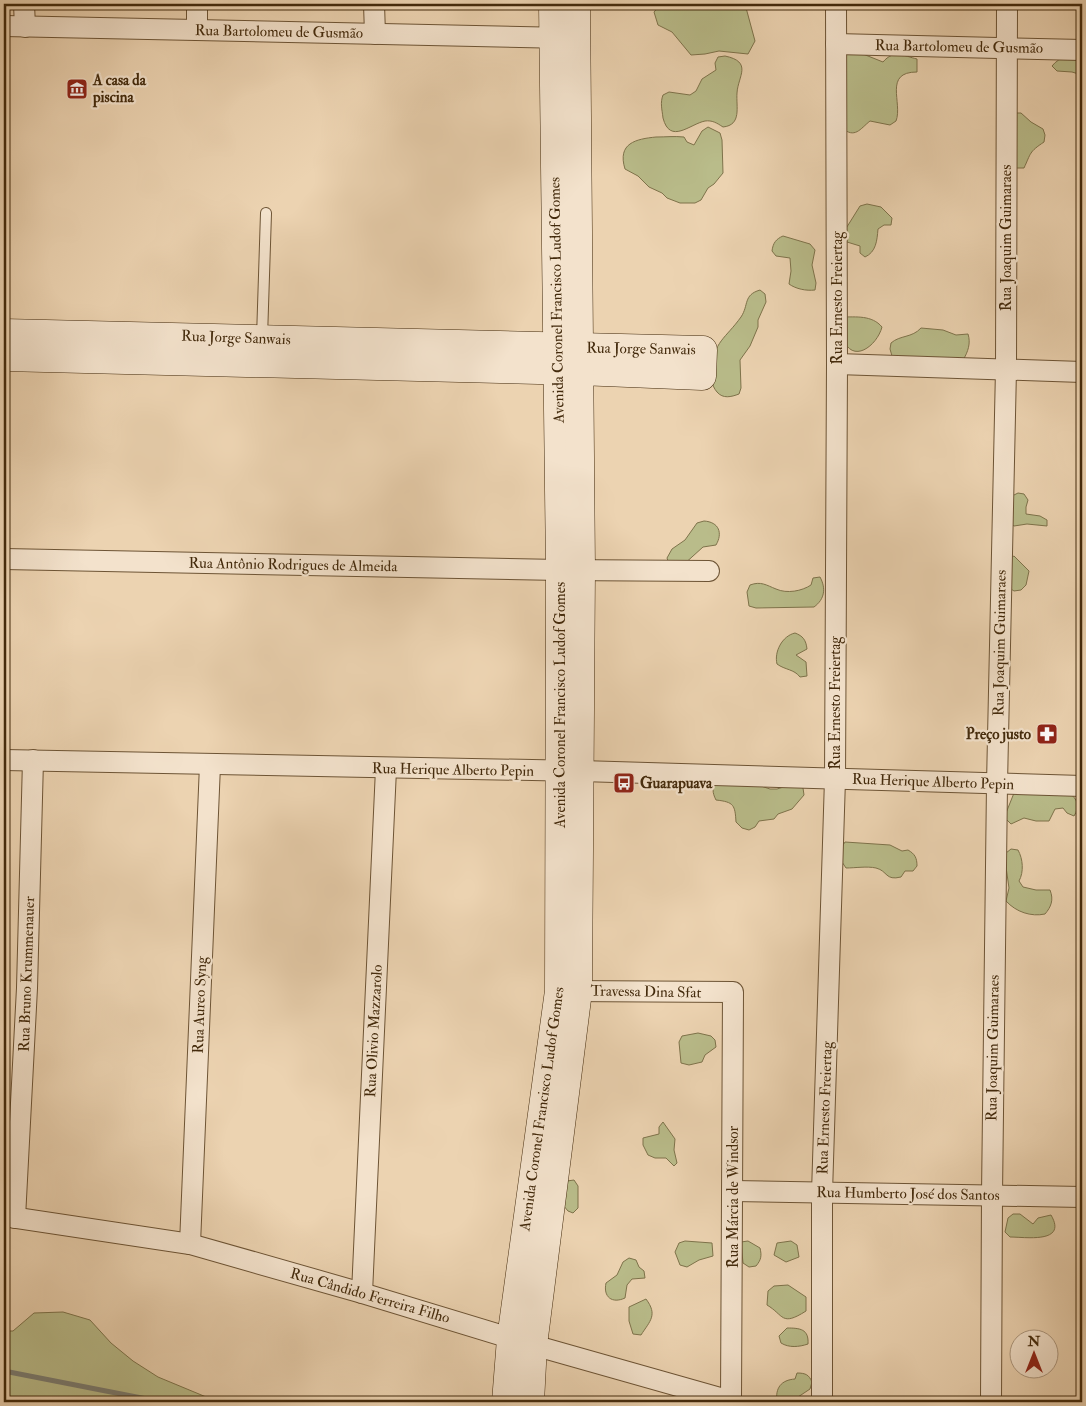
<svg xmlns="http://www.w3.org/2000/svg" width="1086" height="1406" font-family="'IM FELL Double Pica',serif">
<rect width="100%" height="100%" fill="#ecd3b1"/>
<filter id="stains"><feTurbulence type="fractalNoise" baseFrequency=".004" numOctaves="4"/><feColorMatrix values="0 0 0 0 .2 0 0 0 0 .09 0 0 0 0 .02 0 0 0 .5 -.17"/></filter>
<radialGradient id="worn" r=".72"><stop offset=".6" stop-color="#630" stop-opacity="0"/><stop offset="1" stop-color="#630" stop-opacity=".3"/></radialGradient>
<g fill="#b9bc8a" stroke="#7e734b">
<polygon points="661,4 745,4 755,41 748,54 719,51 705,54 691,55 672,32 658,25 654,12"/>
<path d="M 849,53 L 863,54 L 883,62 C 894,49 904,56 917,59 L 917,72 C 883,72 903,103 896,121 L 890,125 L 870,121 C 860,129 855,139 842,128 L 846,88 L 840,75 L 842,54 Z"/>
<path d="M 1082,54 L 1082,75 L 1072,72 L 1057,71 L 1052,66 C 1060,56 1070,56 1082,54 Z"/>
<path d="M 725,56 C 753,62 738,76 737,93 C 736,107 742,125 723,127 C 717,123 712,120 705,121 C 690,124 670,145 663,118 C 662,109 660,103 663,95 L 669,92 L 690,95 L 696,91 L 702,79 L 716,70 L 715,63 L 718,57 Z"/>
<path d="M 1014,113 L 1021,113 L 1031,122 L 1043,129 L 1045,135 L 1044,142 C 1029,152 1031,153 1024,168 L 1017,168 L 1012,163 Z"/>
<path d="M 708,127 L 720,133 L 722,140 L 723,173 L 714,184 L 708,188 L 701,200 L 695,203 L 680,203 L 667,198 L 662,193 L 649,187 L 638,176 L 625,169 C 617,143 636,139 656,137 C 666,137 674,136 684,137 L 687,142 L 694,145 L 702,131 Z"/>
<path d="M 867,204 L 881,207 L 892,218 L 891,225 L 884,225 L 878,229 C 877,241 876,252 865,257 L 860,253 L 860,246 L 847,242 L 843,237 L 845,230 L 860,206 Z"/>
<path d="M 783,236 L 810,244 L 815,250 L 812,265 L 816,283 L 815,290 C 806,291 796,289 789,284 L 791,271 L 790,258 L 776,256 L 772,251 C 773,243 776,239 783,236 Z"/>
<path d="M 760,290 L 765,294 L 766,302 L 758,320 L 758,327 L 750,346 L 740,360 L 741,388 L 739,394 C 731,397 723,399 717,392 C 711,385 712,379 712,370 C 713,342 726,338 741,317 C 749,305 743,295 760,290 Z"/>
<path d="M 842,317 C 856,317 872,315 882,327 C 877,346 852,365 843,338 C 841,332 842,324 842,317 Z"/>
<path d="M 921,328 L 943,330 L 956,335 L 968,334 C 971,343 968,352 963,360 L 892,356 L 890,349 L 891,343 C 900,335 912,338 921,328 Z"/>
<polygon points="1018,493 1024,494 1028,500 1026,507 1026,514 1040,516 1047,520 1047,526 1027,524 1014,526 1009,523 1012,496"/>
<path d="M 704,521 C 719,522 723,533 716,545 L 703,547 L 682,566 L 669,564 L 667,558 L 672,549 L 685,540 L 697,523 Z"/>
<polygon points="1014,556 1029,571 1026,585 1021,590 1014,591 1008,587 1008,559"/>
<path d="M 820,577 C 826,588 825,599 814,607 L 756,608 L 749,606 L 747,592 L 750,585 C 761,581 766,585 776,589 C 787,594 802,591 811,585 L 813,578 Z"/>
<path d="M 795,633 C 803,636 806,640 807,649 L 796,655 L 806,662 L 807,676 L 800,677 C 794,669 785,670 777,664 C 774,652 782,636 795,633 Z"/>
<path d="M 717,781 L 752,781 L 764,787 L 770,789 L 777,789 L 790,785 L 797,785 L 803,788 L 804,795 L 792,809 L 778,814 L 774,819 L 759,821 L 755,827 L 749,830 L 742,828 L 736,822 C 735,805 734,802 716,800 C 712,792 712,788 717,781 Z"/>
<path d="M 1014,793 L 1069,793 C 1078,799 1080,807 1074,816 L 1067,813 L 1063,808 L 1055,809 L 1049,821 L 1036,821 L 1024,818 L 1011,824 L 1006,819 L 1006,813 Z"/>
<path d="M 845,842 L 890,845 L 902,851 L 908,850 C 915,854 917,858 917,866 L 913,871 L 905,871 L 901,877 C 885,881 888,871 876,868 C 867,866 855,868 846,868 L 842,862 L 841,848 Z"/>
<path d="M 1011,849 L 1018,850 C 1023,859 1024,872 1019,881 L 1023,887 L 1036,890 L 1050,890 C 1054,900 1051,907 1045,914 C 1031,917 1016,912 1006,901 L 1009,888 L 1005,860 L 1006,853 Z"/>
<polygon points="698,1033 711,1036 715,1040 716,1047 705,1055 702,1062 689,1065 681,1063 679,1042 682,1036"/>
<polygon points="663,1122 675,1139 674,1150 677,1163 674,1166 666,1158 655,1158 648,1155 643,1145 643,1138 659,1134 659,1127"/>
<polygon points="574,1180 578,1186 578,1208 573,1213 568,1211 563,1205 567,1181"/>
<path d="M 1013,1214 L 1020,1214 L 1033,1224 L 1038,1218 L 1051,1215 C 1068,1244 1025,1237 1010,1237 L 1005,1232 L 1008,1218 Z"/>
<polygon points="685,1241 712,1243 713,1256 699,1260 687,1267 680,1265 675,1252 679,1243"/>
<path d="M 748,1241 L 760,1248 C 762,1256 761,1260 756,1266 L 749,1267 L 743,1263 L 741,1242 Z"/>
<polygon points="791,1241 797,1245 799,1257 786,1262 774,1255 777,1243"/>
<path d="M 629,1258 L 636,1260 L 639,1267 L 644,1271 L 645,1278 L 632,1279 L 627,1285 L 625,1298 C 612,1304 603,1297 606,1283 L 617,1275 L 623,1262 Z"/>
<path d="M 788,1285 L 806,1297 L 806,1311 C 781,1327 784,1315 767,1305 L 768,1291 L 774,1286 Z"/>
<path d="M 646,1299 C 658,1315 650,1321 641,1335 L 633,1334 L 629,1321 L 629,1307 Z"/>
<polygon points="63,1312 90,1320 111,1343 133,1361 158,1377 211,1399 238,1402 4,1402 4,1331 13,1331 34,1313"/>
<path d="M 787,1328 C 800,1328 809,1329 808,1344 C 799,1347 789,1348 781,1343 L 779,1336 Z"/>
<path d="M 797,1373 C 806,1373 809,1375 812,1382 L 810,1389 L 798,1397 L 797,1402 L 777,1402 C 775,1388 781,1380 795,1379 Z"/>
</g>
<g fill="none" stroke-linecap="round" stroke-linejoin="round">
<polyline stroke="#7a7d73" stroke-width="5" points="4,1371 162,1402"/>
<g stroke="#6d5435" stroke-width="12">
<polyline id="lane" points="262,338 266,213"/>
</g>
<g stroke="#6d5435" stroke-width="22">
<g id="street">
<polyline points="24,4 25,27"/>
<polyline points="197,4 197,30"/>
<polyline points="374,4 375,34"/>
<polyline points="4,26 567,38"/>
<polyline points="836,44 1082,50"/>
<polyline points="837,364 1082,372"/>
<polyline points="4,559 560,570 709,571"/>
<polyline points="4,760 581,771 1082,786"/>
<polyline points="733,1191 1082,1197"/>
<polyline points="4,1216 190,1244 362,1293 533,1345 731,1401 733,992 566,991"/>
<polyline points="15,1218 27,988 33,760"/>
<polyline points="190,1244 210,765"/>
<polyline points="362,1293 386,769"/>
<polyline points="822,1402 822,1193 835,779 837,364 836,4"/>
<polyline points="991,1402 992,1195 997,784 1006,369 1007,4"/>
</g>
</g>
<g stroke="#432a0c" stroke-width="29">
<g id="secondary">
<polyline points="4,333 703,350 702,376 579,371 4,357"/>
<polyline points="506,1402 511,1339 559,991 560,570 553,4"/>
<polyline points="530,1402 533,1345 578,991 581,570 576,4"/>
</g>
</g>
<use href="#lane" stroke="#f3e2cc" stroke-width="10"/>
<use href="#street" stroke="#f3e2cc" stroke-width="20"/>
<use href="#secondary" stroke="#f3e2cc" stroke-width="28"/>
</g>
<defs>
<g id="museum-square" transform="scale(1.125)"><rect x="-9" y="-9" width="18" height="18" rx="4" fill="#8f2418" stroke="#f3e2cc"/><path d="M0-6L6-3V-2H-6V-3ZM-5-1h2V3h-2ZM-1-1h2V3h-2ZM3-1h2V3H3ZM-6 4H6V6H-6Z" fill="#fff"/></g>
<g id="pharmacy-square" transform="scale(1.125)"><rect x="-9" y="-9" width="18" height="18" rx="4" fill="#8f2418" stroke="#f3e2cc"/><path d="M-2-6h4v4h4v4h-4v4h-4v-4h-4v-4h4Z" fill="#fff"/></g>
<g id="bus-square" transform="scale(1.125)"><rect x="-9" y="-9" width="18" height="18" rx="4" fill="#8f2418" stroke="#f3e2cc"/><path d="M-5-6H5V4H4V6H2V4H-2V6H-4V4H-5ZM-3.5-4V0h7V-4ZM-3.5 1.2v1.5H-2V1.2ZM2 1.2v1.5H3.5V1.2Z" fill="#fff"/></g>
</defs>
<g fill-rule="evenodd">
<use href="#museum-square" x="77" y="89"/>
<use href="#pharmacy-square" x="1047" y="734"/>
<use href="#bus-square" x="624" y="783"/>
</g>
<g text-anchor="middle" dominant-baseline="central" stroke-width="4.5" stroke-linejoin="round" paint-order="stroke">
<g font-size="15" fill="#432a0c" stroke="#f3e2cc">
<text transform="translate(279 32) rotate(1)">Rua Bartolomeu de Gusmão</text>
<text transform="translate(959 47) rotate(1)">Rua Bartolomeu de Gusmão</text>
<text transform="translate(1006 238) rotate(-90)">Rua Joaquim Guimaraes</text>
<text transform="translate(837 298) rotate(-90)">Rua Ernesto Freiertag</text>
<text transform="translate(557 300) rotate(-91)">Avenida Coronel Francisco Ludof Gomes</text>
<text transform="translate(236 338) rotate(2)">Rua Jorge Sanwais</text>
<text transform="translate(641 349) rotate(1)">Rua Jorge Sanwais</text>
<text transform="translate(293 565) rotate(1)">Rua Antônio Rodrigues de Almeida</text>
<text transform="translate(1000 643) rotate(-89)">Rua Joaquim Guimaraes</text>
<text transform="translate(835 703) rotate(-90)">Rua Ernesto Freiertag</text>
<text transform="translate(560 705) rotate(-90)">Avenida Coronel Francisco Ludof Gomes</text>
<text transform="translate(453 770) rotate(1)">Rua Herique Alberto Pepin</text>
<text transform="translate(933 782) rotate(2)">Rua Herique Alberto Pepin</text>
<text transform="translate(27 974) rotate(-88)">Rua Bruno Krummenauer</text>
<text transform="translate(646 992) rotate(1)">Travessa Dina Sfat</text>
<text transform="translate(200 1005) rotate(-88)">Rua Aureo Syng</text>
<text transform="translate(374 1031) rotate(-87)">Rua Olivio Mazzarolo</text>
<text transform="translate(993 1048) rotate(-89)">Rua Joaquim Guimaraes</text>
<text transform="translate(825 1108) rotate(-88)">Rua Ernesto Freiertag</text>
<text transform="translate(542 1109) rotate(-82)">Avenida Coronel Francisco Ludof Gomes</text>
<text transform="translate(908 1194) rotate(1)">Rua Humberto José dos Santos</text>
<text transform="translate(733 1197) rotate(-90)">Rua Márcia de Windsor</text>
<text transform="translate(370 1296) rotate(16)">Rua Cândido Ferreira Filho</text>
</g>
<g font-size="15" font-weight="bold" fill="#432a0c" stroke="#f3e2cc" text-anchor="start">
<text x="93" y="80">A casa da<tspan x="93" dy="17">piscina</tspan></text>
<text x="1031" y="734" text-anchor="end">Preço justo</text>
<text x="640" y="783">Guarapuava</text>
</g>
</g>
<rect width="1086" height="1406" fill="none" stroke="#ecd3b1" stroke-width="20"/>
<rect x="5" y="5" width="1076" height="1396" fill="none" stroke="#432a0c" stroke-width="2.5"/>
<rect x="10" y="10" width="1066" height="1386" fill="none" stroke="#432a0c"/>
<g transform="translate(1034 1354)"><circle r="24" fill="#f3e2cc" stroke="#ad987f"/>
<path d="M0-4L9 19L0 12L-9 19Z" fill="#8f2418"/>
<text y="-8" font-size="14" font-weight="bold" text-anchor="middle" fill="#432a0c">N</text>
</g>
<rect width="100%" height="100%" filter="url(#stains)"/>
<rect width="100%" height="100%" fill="url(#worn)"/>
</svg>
